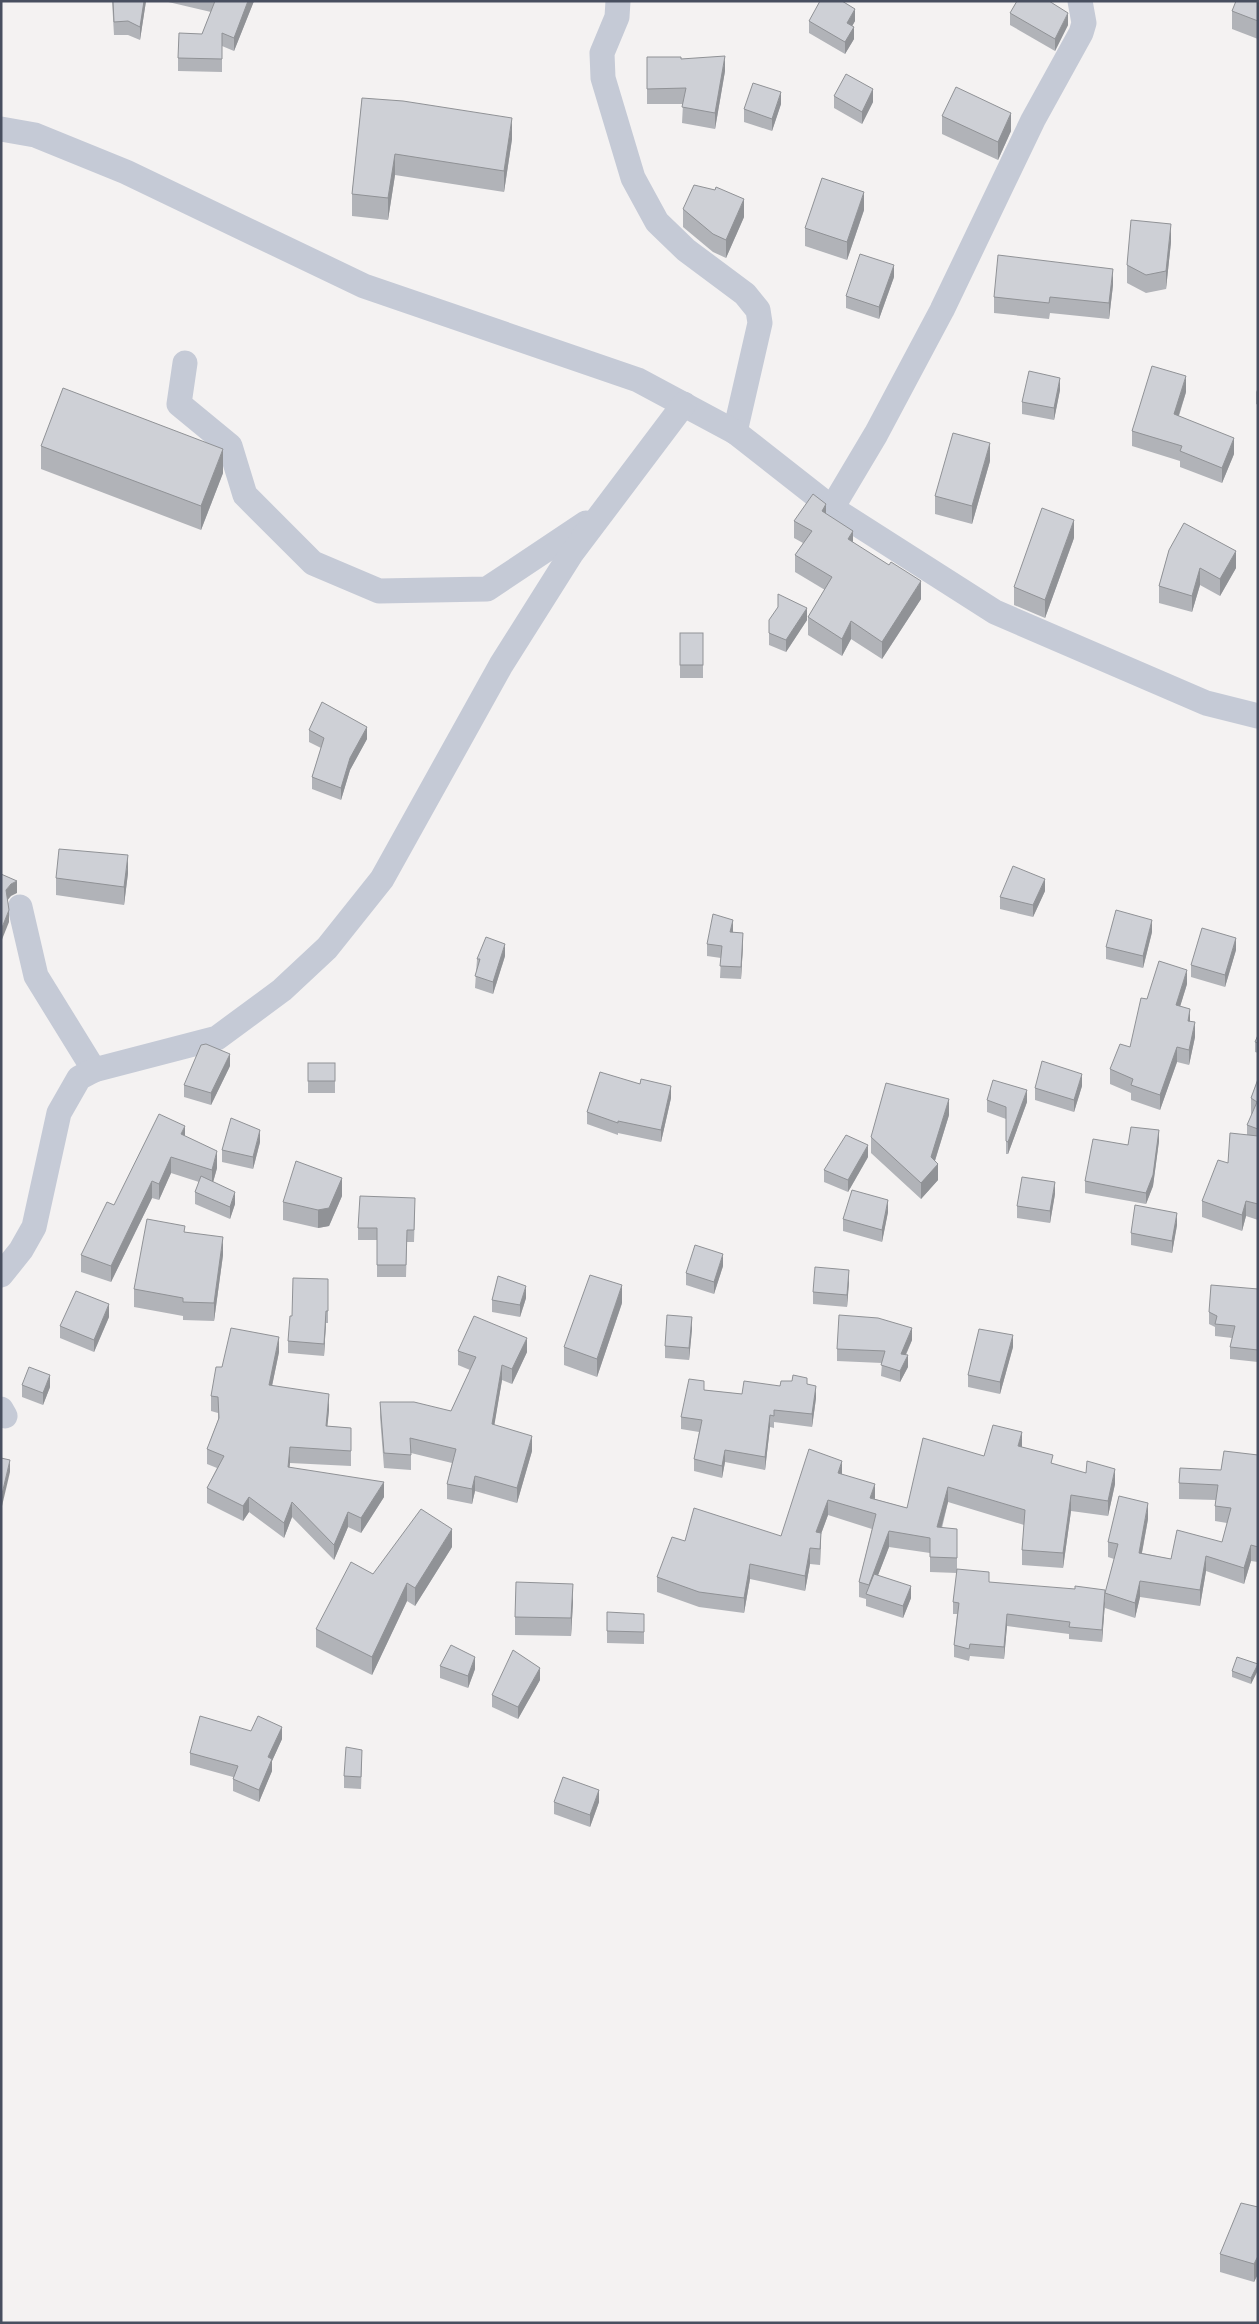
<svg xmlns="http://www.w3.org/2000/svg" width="1259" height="2324" font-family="Arial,sans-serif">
<rect width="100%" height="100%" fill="#f4f2f2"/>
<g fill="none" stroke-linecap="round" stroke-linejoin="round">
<g stroke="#c5cad6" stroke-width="25">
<polyline points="618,1 617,17 602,53 603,78 633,178 657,222 686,250 745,294 758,310 760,323 735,432"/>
<polyline points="1,129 35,135 126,172 364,286 638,380 735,432 832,508 995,612 1206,703 1258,716"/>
<polyline points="185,363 179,404 230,446 245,495 313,563 379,591 487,589 586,523"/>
<polyline points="832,508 876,434 942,310 1033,120 1081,33 1084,23 1080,1"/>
<polyline points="20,907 36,976 94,1070"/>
<polyline points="1,1275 21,1250 34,1227 59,1113 79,1078 94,1070 217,1038 282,990 327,948 382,879 501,665 571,554 684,404"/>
<polyline points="1,1409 5,1416"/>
</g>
</g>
<g fill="#b1b3b8">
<polygon points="112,1 146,1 140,40 128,35 114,35"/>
<polygon points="164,1 254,1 234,51 222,46 222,72 178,71 178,58 202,34 211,12"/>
<polygon points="1258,1 1258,39 1232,29 1232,11"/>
<polygon points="1010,13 1068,25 1055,51 1010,25"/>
<polygon points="809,21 855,21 852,26 854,39 845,54 809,33"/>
<polygon points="647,57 681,59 725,71 715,129 682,123 683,104 647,104"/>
<polygon points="834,96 873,102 862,124 834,108"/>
<polygon points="362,98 512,139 504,192 395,175 388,220 352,216 352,194"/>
<polygon points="781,104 772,131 744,122 744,109"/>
<polygon points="942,116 1011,131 998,160 942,134"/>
<polygon points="683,209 744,217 726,258 713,252 683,227"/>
<polygon points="864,210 847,260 805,246 805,228"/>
<polygon points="1171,242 1166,289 1146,293 1127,283 1127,265"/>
<polygon points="894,277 879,319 846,308 846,296"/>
<polygon points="1113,285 1109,319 1050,313 1049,319 994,313 994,297"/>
<polygon points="1258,388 1258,405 1256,404 1256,392"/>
<polygon points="1060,390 1054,420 1022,414 1022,402"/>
<polygon points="1186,392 1179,416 1234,454 1222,483 1180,467 1180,461 1132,446 1132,431"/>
<polygon points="41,446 223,473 201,530 41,469"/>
<polygon points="990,461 972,524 935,514 935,496"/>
<polygon points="826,514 853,543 921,599 882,659 851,639 842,656 808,635 808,617 825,590 795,572 795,555 803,543 794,538 794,521"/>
<polygon points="1074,538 1045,618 1014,605 1014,587"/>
<polygon points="1169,550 1236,568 1220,596 1200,585 1192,612 1159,603 1159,586"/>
<polygon points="769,620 807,620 786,652 769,645"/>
<rect x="680" y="633" width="23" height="45"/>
<polygon points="309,730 367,739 350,770 341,800 312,789 312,777 321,748 309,742"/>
<polygon points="128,873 124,905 56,895 56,878"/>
<polygon points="1045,891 1033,917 1000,909 1000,897"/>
<polygon points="733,932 743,945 741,979 720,978 721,958 707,956 707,944"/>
<polygon points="1152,932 1143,968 1106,959 1106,947"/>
<polygon points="1236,950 1225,987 1191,977 1191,965"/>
<polygon points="505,956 493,994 475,988 477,959"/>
<polygon points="1187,984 1180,1006 1190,1021 1195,1037 1189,1065 1177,1062 1160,1110 1131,1100 1131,1093 1110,1084 1110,1069 1130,1047 1147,999"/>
<polygon points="1258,1035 1258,1053 1255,1052 1255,1042"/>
<rect x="308" y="1063" width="27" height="30"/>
<polygon points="230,1066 211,1105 184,1097 184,1085"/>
<polygon points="1258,1079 1258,1220 1246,1216 1242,1231 1202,1217 1202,1201 1228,1163 1247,1135 1247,1125 1252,1114 1251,1114 1251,1098"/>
<polygon points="1082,1086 1074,1112 1035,1100 1035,1088"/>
<polygon points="671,1098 661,1142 618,1133 618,1135 587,1124 587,1112"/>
<polygon points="987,1100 1027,1102 1008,1154 1006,1154 1006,1119 987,1112"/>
<polygon points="949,1115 935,1161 938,1180 921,1199 871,1153 871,1137"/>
<polygon points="185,1136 217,1168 213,1182 235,1204 230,1219 195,1204 195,1192 199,1182 171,1173 159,1200 152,1198 111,1282 81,1272 81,1255 114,1205"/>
<polygon points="1159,1141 1153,1186 1146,1204 1085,1193 1085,1181 1128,1145"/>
<polygon points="260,1142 253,1169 222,1162 222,1150"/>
<polygon points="868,1157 848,1192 824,1182 824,1170"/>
<polygon points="1055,1194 1050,1223 1017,1218 1017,1206"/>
<polygon points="342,1196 329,1226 318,1228 283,1220 283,1202"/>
<polygon points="415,1210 414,1242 407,1242 406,1277 377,1277 377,1240 358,1240 358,1228"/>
<polygon points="888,1212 882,1242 843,1231 843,1219"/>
<polygon points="1177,1225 1172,1253 1131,1245 1131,1233"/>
<polygon points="185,1232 223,1255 214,1321 183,1320 183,1316 134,1307 134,1289"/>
<polygon points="723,1266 714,1294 686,1285 686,1273"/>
<polygon points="328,1279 328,1323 326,1323 324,1356 288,1353 288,1341 292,1316"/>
<polygon points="849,1282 847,1307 813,1304 813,1292"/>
<polygon points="1258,1289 1258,1362 1230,1359 1230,1347 1232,1338 1215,1336 1215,1327 1209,1324 1209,1312"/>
<polygon points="526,1298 520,1317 492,1312 492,1300"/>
<polygon points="622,1303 597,1377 564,1365 564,1347"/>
<polygon points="109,1317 94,1352 60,1338 60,1326"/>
<polygon points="692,1329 689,1360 665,1358 665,1346"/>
<polygon points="912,1340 906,1355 908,1367 900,1382 881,1376 882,1363 837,1361 837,1349"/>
<polygon points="1013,1347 1000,1394 968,1387 968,1375"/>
<polygon points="458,1351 527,1352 512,1384 502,1380 494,1425 532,1451 517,1503 475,1491 472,1504 447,1499 447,1484 452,1463 411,1453 411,1470 384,1468 380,1417 380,1402 451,1411 470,1370 458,1365"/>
<polygon points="279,1352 272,1386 329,1410 327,1426 351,1428 351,1466 290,1463 289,1467 384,1497 361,1533 348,1527 334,1560 292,1517 284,1538 249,1512 243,1521 207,1503 207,1488 217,1468 207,1464 207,1449 218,1420 218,1413 211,1411 211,1396 222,1367"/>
<polygon points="807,1384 816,1398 812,1427 774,1422 774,1428 770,1427 765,1470 725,1462 722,1478 694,1471 694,1459 699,1432 681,1429 681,1417 704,1390 742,1394 780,1386"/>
<polygon points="22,1385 50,1387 43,1405 22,1397"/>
<polygon points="1022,1447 1053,1464 1115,1484 1108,1516 1071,1511 1063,1568 1022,1565 1022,1550 1024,1525 948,1502 942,1528 957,1529 957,1569 989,1582 1105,1602 1102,1642 1069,1639 1069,1634 1007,1626 1004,1659 970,1656 969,1661 954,1657 954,1645 957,1614 953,1614 953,1602 957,1573 930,1572 930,1553 889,1547 878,1575 911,1598 903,1618 866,1606 866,1599 859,1597 859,1582 872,1529 828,1515 821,1534 820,1565 810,1564 805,1591 750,1579 744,1613 699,1607 657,1592 657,1577 685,1541 781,1536 842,1474 875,1499 907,1508 984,1456"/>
<polygon points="1258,1455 1258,1562 1251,1561 1244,1584 1206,1571 1200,1606 1140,1597 1135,1618 1105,1608 1105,1593 1114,1559 1108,1557 1108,1542 1148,1519 1142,1553 1171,1559 1222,1542 1227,1523 1215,1521 1215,1506 1216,1500 1179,1499 1179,1483 1221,1470"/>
<polygon points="452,1547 415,1606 407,1601 372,1675 316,1647 316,1629 373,1574"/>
<polygon points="573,1602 571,1636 515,1635 515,1617"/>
<polygon points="644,1626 644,1644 607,1643 607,1631"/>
<polygon points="440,1666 475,1669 468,1688 440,1678"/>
<polygon points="1258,1670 1251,1684 1232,1677 1232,1671"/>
<polygon points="540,1680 518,1719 492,1707 492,1695"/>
<polygon points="251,1731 282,1739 272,1761 272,1771 259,1802 233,1791 233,1777 190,1765 190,1753"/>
<polygon points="362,1762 361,1789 344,1788 344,1776"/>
<polygon points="554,1802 599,1802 590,1827 554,1814"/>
<polygon points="1258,2207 1258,2274 1254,2282 1220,2272 1220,2254"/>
</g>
<g fill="#909296">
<polygon points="144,1 146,1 140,40 140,27"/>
<polygon points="248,1 254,1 234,51 234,38"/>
<polygon points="855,9 855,21 847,35 847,23"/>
<polygon points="1068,13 1068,25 1055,51 1055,39"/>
<polygon points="854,27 854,39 845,54 845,42"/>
<polygon points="725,56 725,71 715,129 715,113"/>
<polygon points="873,89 873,102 862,124 862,112"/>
<polygon points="781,92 781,104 772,131 772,119"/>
<polygon points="1011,113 1011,131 998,160 998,142"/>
<polygon points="512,118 512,139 504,192 504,171"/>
<polygon points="395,154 395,175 388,220 388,198"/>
<polygon points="864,192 864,210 847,260 847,242"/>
<polygon points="744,199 744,217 726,258 726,240"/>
<polygon points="1171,224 1171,242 1166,289 1166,271"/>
<polygon points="894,265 894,277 879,319 879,307"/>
<polygon points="1113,269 1113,285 1109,319 1109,303"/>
<polygon points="1186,376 1186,392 1174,430 1174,414"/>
<polygon points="1060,378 1060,390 1054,420 1054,408"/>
<polygon points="1234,438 1234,454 1222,483 1222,468"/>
<polygon points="990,443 990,461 972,524 972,506"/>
<polygon points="223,449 223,473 201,530 201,506"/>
<polygon points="826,504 826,521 822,511"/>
<polygon points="1074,520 1074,538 1045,618 1045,600"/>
<polygon points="853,531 853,549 848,539"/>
<polygon points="1236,551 1236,568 1220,596 1220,579"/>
<polygon points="1200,568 1200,585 1192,612 1192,596"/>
<polygon points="921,581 921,599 882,659 882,642"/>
<polygon points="807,608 807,620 786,652 786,640"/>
<polygon points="851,621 851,639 842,656 842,639"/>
<polygon points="367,727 367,739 350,770 341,800 341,788 350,758"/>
<polygon points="128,855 128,873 124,905 124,887"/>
<polygon points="1045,879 1045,891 1033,917 1033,905"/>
<polygon points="17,881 17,893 11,896 6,902 6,890 11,884"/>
<polygon points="9,910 9,922 1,942 1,930"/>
<polygon points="733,920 733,932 730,932"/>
<polygon points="1152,920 1152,932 1143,968 1143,956"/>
<polygon points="743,933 743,945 741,979 741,967"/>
<polygon points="1236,938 1236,950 1225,987 1225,975"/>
<polygon points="505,944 505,956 493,994 493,982"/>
<polygon points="1187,970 1187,984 1176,1020 1176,1005"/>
<polygon points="1190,1009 1190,1024 1188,1021"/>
<polygon points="1195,1022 1195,1037 1189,1065 1189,1050"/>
<polygon points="1177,1047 1177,1062 1160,1110 1160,1095"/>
<polygon points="230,1054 230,1066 211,1105 211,1093"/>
<polygon points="1082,1074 1082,1086 1074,1112 1074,1100"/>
<polygon points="671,1086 671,1098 661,1142 661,1130"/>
<polygon points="1027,1090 1027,1102 1008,1154 1008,1142"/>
<polygon points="949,1099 949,1115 932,1170 938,1164 938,1180 921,1199 921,1183 931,1157"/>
<polygon points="185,1126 185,1142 181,1134"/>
<polygon points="260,1130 260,1142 253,1169 253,1157"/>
<polygon points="1159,1130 1159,1141 1153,1186 1146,1204 1146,1193"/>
<polygon points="868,1145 868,1157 848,1192 848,1180"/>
<polygon points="217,1151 217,1168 212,1186 212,1170"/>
<polygon points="171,1157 171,1173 159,1200 159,1184"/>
<polygon points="342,1178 342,1196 329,1226 318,1228 318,1210"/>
<polygon points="152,1181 152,1198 111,1282 111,1266"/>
<polygon points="1055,1182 1055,1194 1050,1223 1050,1211"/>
<polygon points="235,1192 235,1204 230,1219 230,1207"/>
<polygon points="888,1200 888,1212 882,1242 882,1230"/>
<polygon points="1246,1201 1246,1216 1242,1231 1242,1215"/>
<polygon points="1177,1213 1177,1225 1172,1253 1172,1241"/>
<polygon points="223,1237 223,1255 214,1321 214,1303"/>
<polygon points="723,1254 723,1266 714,1294 714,1282"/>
<polygon points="849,1270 849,1282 847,1307 847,1295"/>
<polygon points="622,1285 622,1303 597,1377 597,1359"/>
<polygon points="526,1286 526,1298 520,1317 520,1305"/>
<polygon points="109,1304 109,1317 94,1352 94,1340"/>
<polygon points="326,1311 326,1323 324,1356 324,1344"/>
<polygon points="692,1317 692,1329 689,1360 689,1348"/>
<polygon points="912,1328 912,1340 901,1365 901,1354"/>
<polygon points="1013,1335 1013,1347 1000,1394 1000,1382"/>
<polygon points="279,1337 279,1352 269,1400 269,1385"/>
<polygon points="527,1338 527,1352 512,1384 512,1369"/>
<polygon points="908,1355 908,1367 900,1382 900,1371"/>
<polygon points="502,1365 502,1380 492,1439 492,1424"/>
<polygon points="50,1375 50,1387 43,1405 43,1393"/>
<polygon points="816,1386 816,1398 812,1427 812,1414"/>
<polygon points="329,1394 329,1410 326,1441 326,1426"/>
<polygon points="770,1415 770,1427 765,1470 765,1457"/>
<polygon points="1022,1432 1022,1448 1018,1446"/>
<polygon points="532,1436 532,1451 517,1503 517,1488"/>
<polygon points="290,1447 290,1463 288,1482 288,1467"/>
<polygon points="725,1450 725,1462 722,1478 722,1466"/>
<polygon points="10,1460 10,1472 2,1506 2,1494"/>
<polygon points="842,1461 842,1476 838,1473"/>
<polygon points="1115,1469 1115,1484 1108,1516 1108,1501"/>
<polygon points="475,1476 475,1491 472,1504 472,1489"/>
<polygon points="384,1482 384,1497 361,1533 361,1518"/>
<polygon points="875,1484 875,1499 870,1498"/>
<polygon points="948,1487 948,1502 937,1543 937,1527"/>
<polygon points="1071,1495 1071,1511 1063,1568 1063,1553"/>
<polygon points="249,1497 249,1512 243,1521 243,1506"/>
<polygon points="828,1500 828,1515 821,1534 820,1565 820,1549 816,1532"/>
<polygon points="292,1502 292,1517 284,1538 284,1523"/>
<polygon points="1148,1503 1148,1519 1139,1568 1139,1553"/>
<polygon points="348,1512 348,1527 334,1560 334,1545"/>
<polygon points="452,1529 452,1547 415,1606 415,1588"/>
<polygon points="889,1531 889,1547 870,1596 869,1595 869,1585"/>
<polygon points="1251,1545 1251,1561 1244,1584 1244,1568"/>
<polygon points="810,1548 810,1564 805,1591 805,1576"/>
<polygon points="1206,1556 1206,1571 1200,1606 1200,1590"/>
<polygon points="750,1564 750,1579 744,1613 744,1598"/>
<polygon points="1140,1581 1140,1597 1135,1618 1135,1603"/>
<polygon points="407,1583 407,1601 372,1675 372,1657"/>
<polygon points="573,1584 573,1602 571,1636 571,1618"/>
<polygon points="911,1586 911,1598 903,1618 903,1606"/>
<polygon points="1105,1590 1105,1602 1102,1642 1102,1630"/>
<polygon points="1007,1614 1007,1626 1004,1659 1004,1647"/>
<polygon points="475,1657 475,1669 468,1688 468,1676"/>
<polygon points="1258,1664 1258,1670 1251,1684 1251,1678"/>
<polygon points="540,1668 540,1680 518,1719 518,1707"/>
<polygon points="282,1727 282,1739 272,1761 272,1771 259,1802 259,1790 268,1757"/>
<polygon points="599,1790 599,1802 590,1827 590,1815"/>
<polygon points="1258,2256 1258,2274 1254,2282 1254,2264"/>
</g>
<g fill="#ced0d6" stroke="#909296">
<polygon points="113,1 144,1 140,27 128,21 114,22"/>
<polygon points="215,1 248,1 234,38 222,33 222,59 178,58 179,33 202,34"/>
<polygon points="820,1 842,1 855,9 847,23 854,27 845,42 809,21"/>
<polygon points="1017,1 1049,1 1068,13 1055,39 1010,13"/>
<polygon points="1236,1 1258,1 1258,21 1232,11"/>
<polygon points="725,56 715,113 682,107 686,88 647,89 647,57 681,57 681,59"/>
<polygon points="846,74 873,89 862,112 834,96"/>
<polygon points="753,83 781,92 772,119 744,109"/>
<polygon points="956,87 1011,113 998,142 942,116"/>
<polygon points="362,98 403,101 512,118 504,171 395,154 388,198 352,194"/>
<polygon points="822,178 864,192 847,242 805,228"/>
<polygon points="694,185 715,190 716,187 744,199 726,240 713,234 683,209"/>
<polygon points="1131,220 1171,224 1166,271 1146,275 1127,265"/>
<polygon points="860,254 894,265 879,307 846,296"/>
<polygon points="998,255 1113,269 1109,303 1050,297 1049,303 994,297"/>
<polygon points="1152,366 1186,376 1174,414 1234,438 1222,468 1180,451 1182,446 1132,431"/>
<polygon points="1029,371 1060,378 1054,408 1022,402"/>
<polygon points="63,388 223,449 201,506 41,446"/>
<polygon points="953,433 990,443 972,506 935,496"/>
<polygon points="813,494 826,504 822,511 853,531 848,539 889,565 891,562 921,581 882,642 851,621 842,639 808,617 832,577 795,555 812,531 794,521"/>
<polygon points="1042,508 1074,520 1045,600 1014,587"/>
<polygon points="1184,523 1236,551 1220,579 1200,568 1192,596 1159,586 1169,550"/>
<polygon points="778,594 807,608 786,640 769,633 769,620 778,607"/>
<rect x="680" y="633" width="23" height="32"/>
<polygon points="322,702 367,727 350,758 341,788 312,777 324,738 309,730"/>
<polygon points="59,849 128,855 124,887 56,878"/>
<polygon points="1013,866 1045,879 1033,905 1000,897"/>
<polygon points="1,874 17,881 11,884 6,890 9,910 1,930"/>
<polygon points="1116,910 1152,920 1143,956 1106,947"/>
<polygon points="713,914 733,920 730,932 743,933 741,967 720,966 722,946 707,944"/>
<polygon points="1202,928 1236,938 1225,975 1191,965"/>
<polygon points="486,937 505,944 493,982 475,976 480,959 477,959"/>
<polygon points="1159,961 1187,970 1176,1005 1190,1009 1188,1021 1195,1022 1189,1050 1177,1047 1160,1095 1131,1085 1133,1079 1110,1069 1120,1044 1130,1047 1141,998 1147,999"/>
<polygon points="1258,1035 1258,1043 1255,1042"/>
<polygon points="206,1044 230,1054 211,1093 184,1085 201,1045"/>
<polygon points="1042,1061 1082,1074 1074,1100 1035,1088"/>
<rect x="308" y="1063" width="27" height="18"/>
<polygon points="600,1072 640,1084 641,1079 671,1086 661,1130 618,1121 618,1123 587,1112"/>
<polygon points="1258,1079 1258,1129 1247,1125 1257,1102 1251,1098"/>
<polygon points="993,1080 1027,1090 1008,1142 1006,1141 1006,1107 987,1100"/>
<polygon points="886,1083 949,1099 931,1157 938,1164 921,1183 871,1137"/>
<polygon points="159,1114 185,1126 181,1134 217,1151 212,1170 171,1157 159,1184 152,1181 111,1266 81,1255 107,1202 114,1205"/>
<polygon points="231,1118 260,1130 253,1157 222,1150"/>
<polygon points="1131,1127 1159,1130 1153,1175 1146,1193 1085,1181 1093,1139 1128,1145"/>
<polygon points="1230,1133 1258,1136 1258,1204 1246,1201 1242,1215 1202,1201 1218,1160 1228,1163"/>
<polygon points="846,1135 868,1145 848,1180 824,1170"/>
<polygon points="296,1161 342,1178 329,1208 318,1210 283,1202"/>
<polygon points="201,1176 235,1192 230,1207 195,1192"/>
<polygon points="1022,1177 1055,1182 1050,1211 1017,1206"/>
<polygon points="852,1190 888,1200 882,1230 843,1219"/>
<polygon points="360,1196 415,1198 414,1230 407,1230 406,1265 377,1265 377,1228 358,1228"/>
<polygon points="1135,1205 1177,1213 1172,1241 1131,1233"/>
<polygon points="147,1219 185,1226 184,1232 223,1237 214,1303 183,1302 183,1298 134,1289"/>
<polygon points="695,1245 723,1254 714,1282 686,1273"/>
<polygon points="815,1267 849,1270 847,1295 813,1292"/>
<polygon points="590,1275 622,1285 597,1359 564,1347"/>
<polygon points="498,1276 526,1286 520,1305 492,1300"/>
<polygon points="293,1278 328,1279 328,1311 326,1311 324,1344 288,1341 290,1316 292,1316"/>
<polygon points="1211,1285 1258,1289 1258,1350 1230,1347 1235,1326 1215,1324 1217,1316 1209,1312"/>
<polygon points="76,1291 109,1304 94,1340 60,1326"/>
<polygon points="667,1315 692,1317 689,1348 665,1346"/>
<polygon points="839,1315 878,1318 912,1328 901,1354 908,1355 900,1371 881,1365 885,1351 837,1349"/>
<polygon points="474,1316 527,1338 512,1369 502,1365 492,1424 532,1436 517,1488 475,1476 472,1489 447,1484 456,1449 410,1438 411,1455 384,1453 380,1402 414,1402 451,1411 476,1357 458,1351"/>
<polygon points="231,1328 279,1337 269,1385 329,1394 326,1426 351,1428 351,1451 290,1447 288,1467 384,1482 361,1518 348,1512 334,1545 292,1502 284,1523 249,1497 243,1506 207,1488 224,1456 207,1449 219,1418 218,1397 211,1396 216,1367 222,1367"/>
<polygon points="979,1329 1013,1335 1000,1382 968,1375"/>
<polygon points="29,1367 50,1375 43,1393 22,1385"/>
<polygon points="793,1375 807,1378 807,1384 816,1386 812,1414 774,1410 774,1416 770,1415 765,1457 725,1450 722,1466 694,1459 702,1420 681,1417 689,1379 704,1381 704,1390 742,1394 744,1381 780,1386 781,1381 792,1381"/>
<polygon points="993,1425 1022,1432 1018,1446 1053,1455 1051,1463 1086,1473 1087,1461 1115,1469 1108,1501 1071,1495 1063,1553 1022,1550 1025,1510 948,1487 937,1527 957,1529 957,1558 930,1557 930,1538 889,1531 869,1585 859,1582 876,1514 828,1500 816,1532 821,1533 820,1549 810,1548 805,1576 750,1564 744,1598 699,1592 657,1577 672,1537 685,1541 694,1508 781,1536 809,1449 842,1461 838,1473 875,1484 870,1498 907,1508 923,1438 984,1456"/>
<polygon points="1224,1451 1258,1455 1258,1547 1251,1545 1244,1568 1206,1556 1200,1590 1140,1581 1135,1603 1105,1593 1118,1544 1108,1542 1119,1496 1148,1503 1139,1553 1171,1559 1177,1530 1222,1542 1231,1508 1215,1506 1218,1485 1179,1483 1180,1468 1221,1470"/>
<polygon points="1,1458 10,1460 2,1494 1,1494"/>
<polygon points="421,1509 452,1529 415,1588 407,1583 372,1657 316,1629 351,1562 373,1574"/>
<polygon points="957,1569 989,1572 989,1582 1075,1589 1075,1586 1105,1590 1102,1630 1069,1627 1070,1622 1007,1614 1004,1647 970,1644 969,1649 954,1645 959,1603 953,1602"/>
<polygon points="874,1574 911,1586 903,1606 866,1594"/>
<polygon points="516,1582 573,1584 571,1618 515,1617"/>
<polygon points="607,1612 644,1614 644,1632 607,1631"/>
<polygon points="451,1645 475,1657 468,1676 440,1666"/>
<polygon points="513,1650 540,1668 518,1707 492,1695"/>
<polygon points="1237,1657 1258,1664 1251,1678 1232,1671"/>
<polygon points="200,1716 251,1731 258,1716 282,1727 268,1757 272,1759 259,1790 233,1779 238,1766 190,1753"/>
<polygon points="346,1747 362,1750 361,1777 344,1776"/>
<polygon points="563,1777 599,1790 590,1815 554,1802"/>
<polygon points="1241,2203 1258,2207 1258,2256 1254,2264 1220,2254"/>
</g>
<rect width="1259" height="2324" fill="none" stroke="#484f60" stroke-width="5"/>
</svg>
